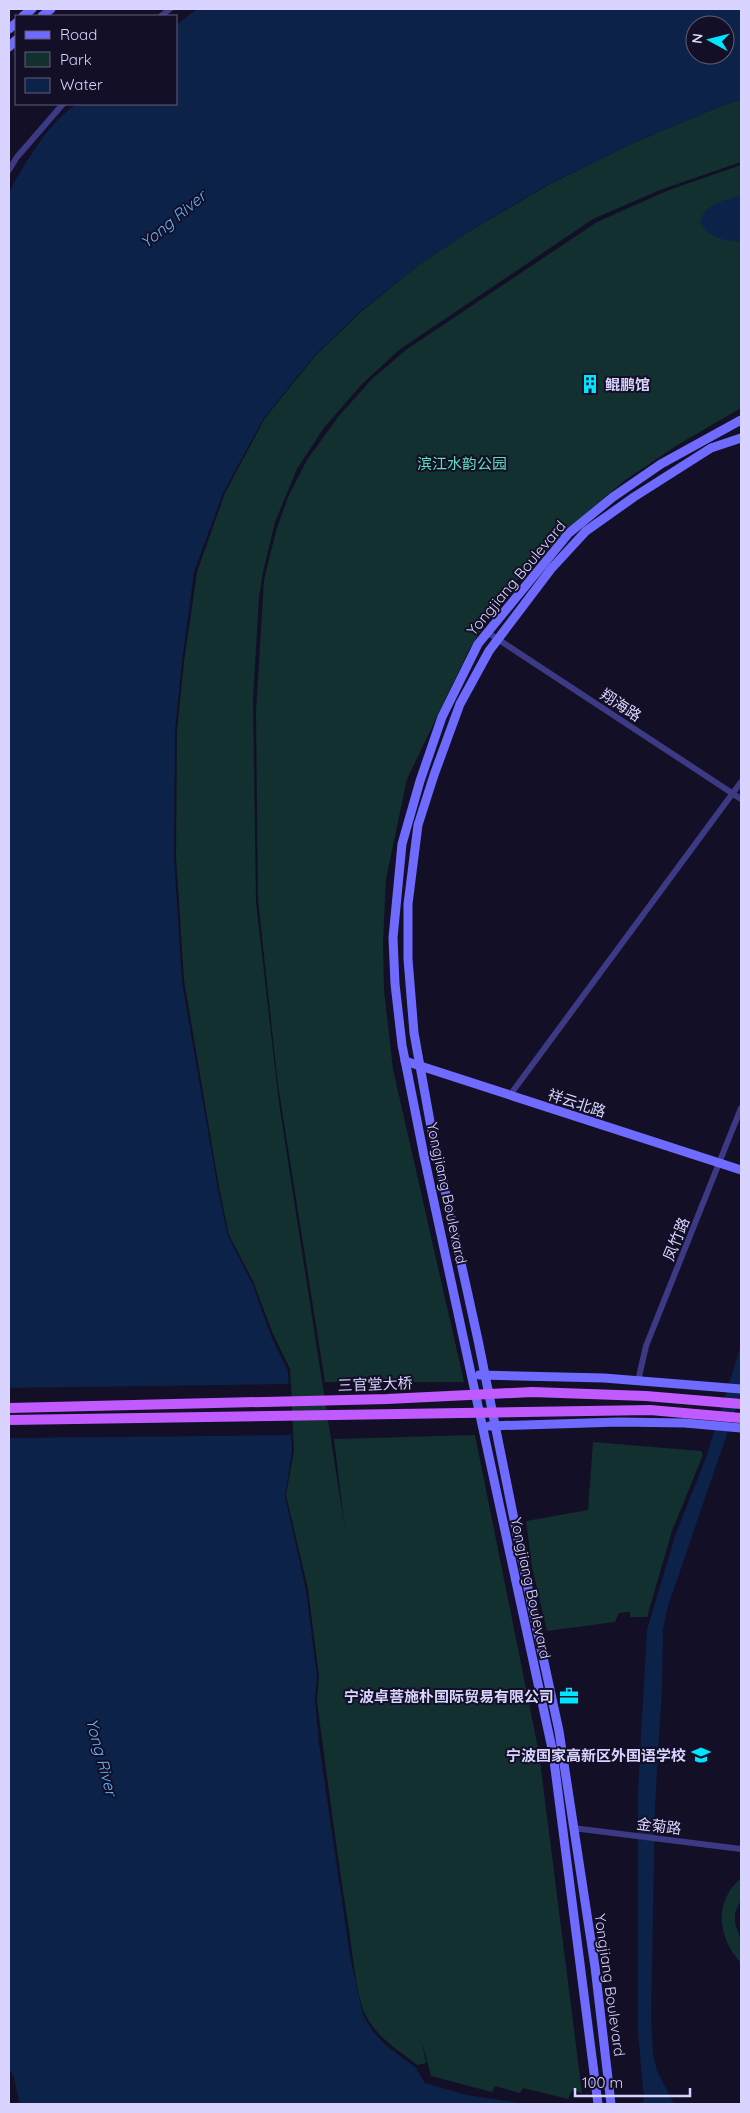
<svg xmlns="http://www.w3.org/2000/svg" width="750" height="2113" font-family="Quicksand,'Noto Sans SC',sans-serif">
<rect width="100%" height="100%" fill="#130f26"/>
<g fill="#12302f">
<path d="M 741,100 L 741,162 L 660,190 L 593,219 L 399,350 L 361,385 L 323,429 L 297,469 L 275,522 L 263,572 L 259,597 L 253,700 L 256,902 L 279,1103 L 345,1530 L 334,1439 L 475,1435 L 539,1753 L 582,2093 L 572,2090 L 568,2099 L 523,2088 L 520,2093 L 495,2086 L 492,2092 L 431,2076 L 421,2039 L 426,2063 L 417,2065 C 398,2050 378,2038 366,2016 C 357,2000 352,1950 349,1930 C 337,1854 327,1777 317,1701 L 319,1676 L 308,1589 L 286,1495 L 294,1451 L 290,1369 L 273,1334 L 253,1281 L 229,1235 L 219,1187 L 184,980 L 176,856 L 177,731 L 184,662 L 197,572 L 225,493 L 265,418 L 316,355 L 363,310 L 420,264 L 470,231 L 548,185 L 631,144 L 723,105 Z"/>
<polygon points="741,165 741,408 679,444 624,481 579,520 522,574 491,614 469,650 407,779 386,879 383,942 384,990 393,1069 464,1382 325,1382 278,1085 258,900 256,712 264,580 276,531 288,497 307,460 338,417 372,379 407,349 597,222 669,190"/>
<polygon points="593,1442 701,1451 703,1455 672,1531 647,1617 630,1617 630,1612 619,1613 615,1622 547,1631 532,1567 526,1521 588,1510"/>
<path d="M 741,1878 L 741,1899 L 735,1913 L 735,1923 L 741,1941 L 741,1963 C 718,1938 713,1902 741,1878 Z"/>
</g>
<g fill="#0c2248" fill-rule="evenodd">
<path d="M 197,9 L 741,9 L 741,100 L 723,105 L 631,144 L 547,185 L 470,231 L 420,264 L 362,310 L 315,355 L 264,418 L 223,493 L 194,572 L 182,662 L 175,731 L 174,857 L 182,982 L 218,1189 L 228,1236 L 253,1285 L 271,1336 L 288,1371 L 292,1452 L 285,1496 L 306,1590 L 317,1677 L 315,1700 L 319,1744 L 350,1956 L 363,2015 L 374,2033 L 387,2046 L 416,2068 L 425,2083 L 466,2095 L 526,2104 L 20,2104 L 14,2078 L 9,2068 L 9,192 C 28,159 45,127 76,104 L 176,104 L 176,25 ZM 695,25 L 725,25 L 725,55 L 695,55 Z"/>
<path d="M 741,196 L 741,242 C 723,240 711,239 700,223 C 703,205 725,199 741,196 Z"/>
<polygon points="741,1345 741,1393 667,1609 663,1630 662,1688 655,1805 651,2017 653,2054 657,2071 674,2104 639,2104 644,2100 638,2031 638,1792 647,1630 675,1536 707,1455"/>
</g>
<polygon fill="#130f26" points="291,1384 293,1435 9,1438 9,1388"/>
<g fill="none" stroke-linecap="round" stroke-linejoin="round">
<g stroke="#3d3a85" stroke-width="6">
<polyline points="161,16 170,9"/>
<polyline points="9,170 17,157 63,104"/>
<polyline points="487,632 741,799"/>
<polyline points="510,1095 741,782"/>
<polyline points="638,1381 646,1346 741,1108"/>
<polyline points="573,1828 741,1849"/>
</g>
<g stroke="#6f6bff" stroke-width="9">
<polyline points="23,16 32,9"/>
<polyline points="42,16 51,9"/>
<polyline points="9,29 16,23"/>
<polyline points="9,47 16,40"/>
<polyline points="405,1061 741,1170"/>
<polyline points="479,1375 604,1378 741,1389"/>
<polyline points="489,1426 619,1422 685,1423 741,1428"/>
<polyline points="598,2104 553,1753 424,1156 402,1045 395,984 393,938 402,844 420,781 442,717 478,644 569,533 613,497 661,464 741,420"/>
<polyline points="611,2104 595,1967 559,1731 526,1579 478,1340 431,1127 414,1033 408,959 408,904 418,825 434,775 460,704 489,651 551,569 586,531 634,497 711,448 741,438"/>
</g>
<g stroke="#c25bff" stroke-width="10">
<polyline points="9,1408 387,1399 532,1392 646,1396 741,1404"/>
<polyline points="9,1420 650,1410 741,1418"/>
</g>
</g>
<defs>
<g id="building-bare" transform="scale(1.5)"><path d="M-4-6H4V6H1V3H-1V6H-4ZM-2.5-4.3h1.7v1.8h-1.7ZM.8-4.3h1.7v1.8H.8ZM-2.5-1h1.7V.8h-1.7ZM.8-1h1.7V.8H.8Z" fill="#00e5ff" stroke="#130f26" stroke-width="2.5" paint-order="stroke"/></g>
<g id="office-bare" transform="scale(1.5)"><path d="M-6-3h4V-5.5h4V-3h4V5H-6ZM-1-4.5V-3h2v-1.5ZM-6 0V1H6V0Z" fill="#00e5ff" stroke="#130f26" stroke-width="2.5" paint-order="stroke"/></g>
<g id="school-bare" transform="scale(1.5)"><path d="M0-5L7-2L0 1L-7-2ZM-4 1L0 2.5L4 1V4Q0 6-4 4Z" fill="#00e5ff" stroke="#130f26" stroke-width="2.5" paint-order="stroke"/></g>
</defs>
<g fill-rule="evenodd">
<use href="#building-bare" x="590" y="384"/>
<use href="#office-bare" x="569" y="1696"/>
<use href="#school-bare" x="701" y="1755"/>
</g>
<g text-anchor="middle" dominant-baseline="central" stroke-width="4" stroke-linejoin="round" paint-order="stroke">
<g font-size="15" font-weight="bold" fill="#d9d4ff" stroke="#130f26" text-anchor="end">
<text x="605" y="384" text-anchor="start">鲲鹏馆</text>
<text x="554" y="1696">宁波卓菩施朴国际贸易有限公司</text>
<text x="686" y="1755">宁波国家高新区外国语学校</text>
</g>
<g font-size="15" fill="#5fe0c0" stroke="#130f26">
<text x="462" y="463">滨江水韵公园</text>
</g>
<g font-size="15" fill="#d9d4ff" stroke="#130f26">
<text transform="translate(516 578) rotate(-50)">Yongjiang Boulevard</text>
<text transform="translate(621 705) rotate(33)">翔海路</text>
<text transform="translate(577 1103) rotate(18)">祥云北路</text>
<text transform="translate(447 1193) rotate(78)">Yongjiang Boulevard</text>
<text transform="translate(676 1239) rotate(-68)">凤竹路</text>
<text transform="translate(375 1384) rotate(-2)">三官堂大桥</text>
<text transform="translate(531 1588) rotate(78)">Yongjiang Boulevard</text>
<text transform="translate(659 1826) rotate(7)">金菊路</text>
<text transform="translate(610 1985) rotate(82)">Yongjiang Boulevard</text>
</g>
<g font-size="16" font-style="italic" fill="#62b6ff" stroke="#130f26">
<text transform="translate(173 219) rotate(-40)">Yong River</text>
<text transform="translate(102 1757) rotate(75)">Yong River</text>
</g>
</g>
<rect width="750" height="2113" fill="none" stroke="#d9d4ff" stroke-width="20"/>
<rect x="15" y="15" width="162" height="90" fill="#130f26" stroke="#625e7d"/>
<rect x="25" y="31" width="25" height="8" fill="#6f6bff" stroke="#625e7d"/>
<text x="60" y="40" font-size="15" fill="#d9d4ff">Road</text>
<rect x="25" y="52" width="25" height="15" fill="#12302f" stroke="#625e7d"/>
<text x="60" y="65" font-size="15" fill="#d9d4ff">Park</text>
<rect x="25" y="78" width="25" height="15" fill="#0c2248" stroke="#625e7d"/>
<text x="60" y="90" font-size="15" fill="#d9d4ff">Water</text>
<g transform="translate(710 40) rotate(277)"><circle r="24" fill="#130f26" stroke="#625e7d"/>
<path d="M0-4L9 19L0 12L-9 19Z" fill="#00e5ff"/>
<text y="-8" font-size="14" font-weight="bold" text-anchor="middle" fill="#d9d4ff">N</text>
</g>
<path d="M575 2088v8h115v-8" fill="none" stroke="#d9d4ff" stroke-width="2.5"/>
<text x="582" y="2088" font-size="15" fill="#d9d4ff" stroke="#130f26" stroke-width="4" paint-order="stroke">100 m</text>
</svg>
